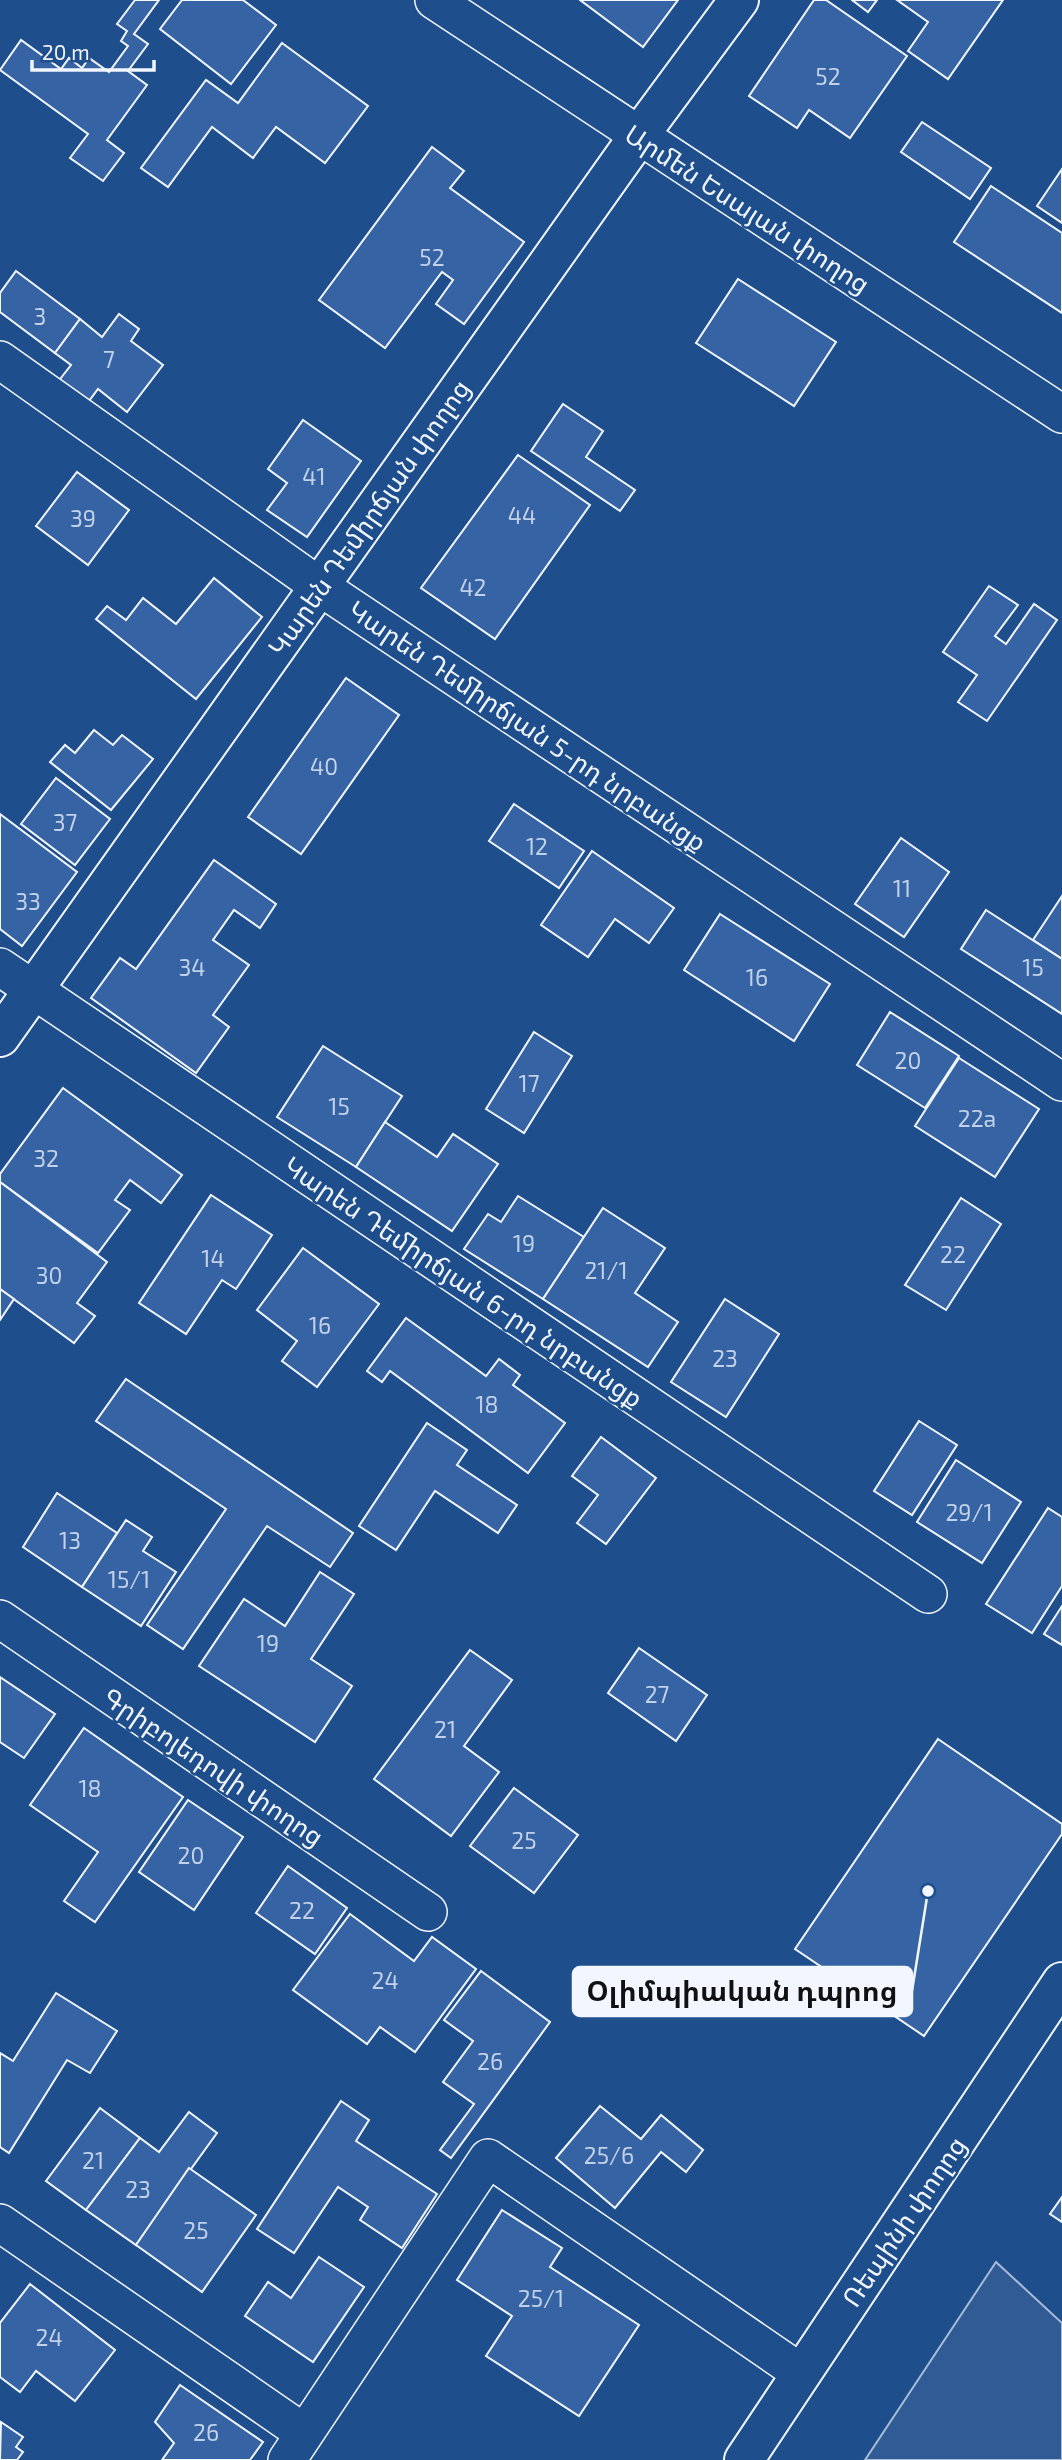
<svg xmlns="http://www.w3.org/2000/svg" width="1062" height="2460" font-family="'Exo 2','Noto Sans Armenian',sans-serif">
<rect width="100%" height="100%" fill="#1f4e8c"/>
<polygon fill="#305b95" stroke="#a8bbd7" stroke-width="2" points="996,2262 1062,2323 1062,2460 865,2460"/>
<g fill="#3563a3" stroke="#f2f6ff" stroke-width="2">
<polygon points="135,0 159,0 134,34 148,44 128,71 147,85 107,140 124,153 103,181 70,158 88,134 0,70 21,40 61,69 69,58 82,68 89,58 109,72 128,46 121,41 127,31 117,24"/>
<polygon points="182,0 243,0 276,25 231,84 160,29"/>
<polygon points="580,0 678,0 643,47"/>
<polygon points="814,0 826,0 907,56 850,138 809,110 797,128 749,96"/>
<polygon points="852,0 877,0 868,12"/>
<polygon points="897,0 1003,0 948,79 908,51 928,22"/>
<polygon points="282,43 368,106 325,163 276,127 253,158 212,127 168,187 141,168 206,80 238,103"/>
<polygon points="922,122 991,168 970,199 901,152"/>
<polygon points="432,147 464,171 450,188 524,242 464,324 436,304 453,280 442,272 385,348 319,300"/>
<polygon points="1062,169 1062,223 1037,206"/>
<polygon points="991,186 1062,233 1062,313 954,242"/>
<polygon points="16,271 80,319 55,353 0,312 0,293"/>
<polygon points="738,279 836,342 794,406 696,343"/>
<polygon points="119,314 139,329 131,341 163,365 127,412 98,389 86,405 57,383 71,365 55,353 80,319 102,337"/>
<polygon points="563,404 603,431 586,457 635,490 620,511 531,451"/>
<polygon points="303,420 361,461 307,537 267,510 287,483 268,469"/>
<polygon points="518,455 590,505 495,639 421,588"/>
<polygon points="77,472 129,510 88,565 36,526"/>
<polygon points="214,578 262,617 196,699 96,619 107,606 126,620 143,598 176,624"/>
<polygon points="989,586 1018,605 995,636 1006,644 1034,604 1057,620 987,721 958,702 977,675 943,652"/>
<polygon points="346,678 399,715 301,854 248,817"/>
<polygon points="94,730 113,745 122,735 153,759 111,810 50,762 65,745 75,753"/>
<polygon points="56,778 110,819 75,865 21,824"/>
<polygon points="514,804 584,851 559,888 489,841"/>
<polygon points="0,814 77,872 22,946 0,929"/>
<polygon points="901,838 949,872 904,937 855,904"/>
<polygon points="592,851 674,908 649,943 615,919 588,957 541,925"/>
<polygon points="214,860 276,904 260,928 234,910 213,940 249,965 213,1015 229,1027 196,1073 91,998 120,958 136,969"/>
<polygon points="1062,896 1062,959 1033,940"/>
<polygon points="986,910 1062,959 1062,1014 961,949"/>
<polygon points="720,914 830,984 794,1041 684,970"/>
<polygon points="890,1012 959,1056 925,1108 857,1065"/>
<polygon points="534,1032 572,1056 524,1133 486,1109"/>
<polygon points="323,1046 402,1096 356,1167 277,1117"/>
<polygon points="959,1058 1039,1109 995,1177 915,1126"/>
<polygon points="63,1088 182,1175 161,1203 130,1180 115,1200 130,1210 98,1253 0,1182 0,1174"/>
<polygon points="385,1122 437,1157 453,1134 498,1164 452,1231 356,1167"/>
<polygon points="0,1182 107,1262 77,1303 95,1316 74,1343 0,1289"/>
<polygon points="211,1195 272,1235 236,1289 222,1280 186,1334 139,1303"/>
<polygon points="518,1196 584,1237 543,1299 464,1249 488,1214 501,1222"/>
<polygon points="961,1198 1001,1224 946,1310 905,1285"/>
<polygon points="603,1208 665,1248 635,1293 678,1322 648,1367 543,1299"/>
<polygon points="303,1248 379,1304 317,1387 282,1361 297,1341 257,1310"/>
<polygon points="0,1289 14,1299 0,1320"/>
<polygon points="725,1299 779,1334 726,1417 671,1382"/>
<polygon points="406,1318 486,1376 499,1359 520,1375 513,1385 565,1423 528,1473 390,1371 382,1382 367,1371"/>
<polygon points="126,1379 353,1533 330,1567 267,1526 183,1649 147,1625 226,1509 96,1421"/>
<polygon points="919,1421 957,1445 912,1515 874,1491"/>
<polygon points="427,1423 467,1450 457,1465 517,1505 498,1533 435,1491 396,1550 359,1526"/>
<polygon points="601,1437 656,1478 606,1544 577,1523 598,1495 572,1476"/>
<polygon points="956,1460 1021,1502 982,1563 917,1522"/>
<polygon points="57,1493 117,1533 82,1587 23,1547"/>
<polygon points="1048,1508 1062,1517 1062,1586 1032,1633 986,1604"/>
<polygon points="126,1520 152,1537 143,1551 176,1572 141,1626 82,1587"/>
<polygon points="320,1572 354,1594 311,1659 352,1686 315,1742 199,1666 244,1599 285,1626"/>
<polygon points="1062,1606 1062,1645 1044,1634"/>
<polygon points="639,1648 707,1695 676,1741 608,1693"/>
<polygon points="470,1650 512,1680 464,1746 499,1772 451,1836 374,1779"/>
<polygon points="0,1677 55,1714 24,1758 0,1742"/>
<polygon points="84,1728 183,1797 95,1922 64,1901 98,1852 30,1805"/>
<polygon points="938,1739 1062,1824 1062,1834 924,2036 795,1949"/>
<polygon points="514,1788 578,1835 534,1893 470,1846"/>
<polygon points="188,1800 243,1837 194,1910 139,1872"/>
<polygon points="288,1866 347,1908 315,1954 256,1913"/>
<polygon points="350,1914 414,1961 432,1937 476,1969 415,2052 380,2027 367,2044 293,1990"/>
<polygon points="481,1971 550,2022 451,2158 440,2150 474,2104 443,2082 473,2041 444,2020"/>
<polygon points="56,1993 117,2031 90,2073 67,2060 9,2153 0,2147 0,2053 13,2061"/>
<polygon points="341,2101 369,2120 356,2141 437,2194 402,2248 360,2220 368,2207 338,2187 294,2253 257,2229"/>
<polygon points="600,2106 641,2139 661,2115 703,2150 686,2172 661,2152 615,2208 556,2158"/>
<polygon points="100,2108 140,2138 86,2210 46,2181"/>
<polygon points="189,2112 217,2133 136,2245 86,2210 140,2138 159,2152"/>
<polygon points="189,2168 256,2215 202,2292 136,2245"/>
<polygon points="1062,2197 1062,2222 1050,2214"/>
<polygon points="502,2210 562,2248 550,2267 639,2325 579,2416 486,2356 512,2316 457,2280"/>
<polygon points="319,2257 364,2287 313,2362 245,2316 268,2282 291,2298"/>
<polygon points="30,2284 115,2350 75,2401 36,2371 20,2392 0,2377 0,2323"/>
<polygon points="180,2385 263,2442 250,2460 162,2460 174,2443 155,2422"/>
<polygon points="1,2422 23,2437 16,2447 23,2452 17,2460 0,2460"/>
</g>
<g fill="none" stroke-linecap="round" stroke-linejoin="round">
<g stroke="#f2f6ff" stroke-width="40">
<g id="minor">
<polyline points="434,0 1062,414"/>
<polyline points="0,360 319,586 1062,1082"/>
<polyline points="0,967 928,1594"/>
<polyline points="0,1619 428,1912"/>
<polyline points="0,2223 304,2433"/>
<polyline points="287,2460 488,2158 801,2373"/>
</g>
</g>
<g stroke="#f2f6ff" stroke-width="42">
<g id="tertiary">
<polyline points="0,1037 638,137 739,0"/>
<polyline points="744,2460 1062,1982"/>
</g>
</g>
<use href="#minor" stroke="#1f4e8c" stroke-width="37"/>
<use href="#tertiary" stroke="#1f4e8c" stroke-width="38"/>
</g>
<g text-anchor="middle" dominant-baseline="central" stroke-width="5" stroke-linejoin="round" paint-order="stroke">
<g font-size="23" fill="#c3d1e8">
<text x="828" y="76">52</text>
<text x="432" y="257">52</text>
<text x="40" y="316">3</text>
<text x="109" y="359">7</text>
<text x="314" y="476">41</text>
<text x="522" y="515">44</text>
<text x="83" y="518">39</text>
<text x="473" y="587">42</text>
<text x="324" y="766">40</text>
<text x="65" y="822">37</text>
<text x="537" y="846">12</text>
<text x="902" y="888">11</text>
<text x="28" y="901">33</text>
<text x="192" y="967">34</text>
<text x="1033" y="967">15</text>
<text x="757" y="977">16</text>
<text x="908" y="1060">20</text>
<text x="529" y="1083">17</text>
<text x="339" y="1106">15</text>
<text x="977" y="1118">22a</text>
<text x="46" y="1158">32</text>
<text x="524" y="1243">19</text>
<text x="953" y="1254">22</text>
<text x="213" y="1258">14</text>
<text x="606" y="1270">21/1</text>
<text x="49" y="1275">30</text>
<text x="320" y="1325">16</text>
<text x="725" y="1358">23</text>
<text x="487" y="1404">18</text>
<text x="969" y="1512">29/1</text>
<text x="70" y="1540">13</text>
<text x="129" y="1579">15/1</text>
<text x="268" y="1643">19</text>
<text x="657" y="1694">27</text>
<text x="445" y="1729">21</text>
<text x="90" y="1788">18</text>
<text x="524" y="1840">25</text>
<text x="191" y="1855">20</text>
<text x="302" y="1910">22</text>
<text x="385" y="1980">24</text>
<text x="490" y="2061">26</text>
<text x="609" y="2155">25/6</text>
<text x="93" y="2160">21</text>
<text x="138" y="2189">23</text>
<text x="196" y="2230">25</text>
<text x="541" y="2298">25/1</text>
<text x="49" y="2337">24</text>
<text x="206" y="2432">26</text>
</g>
<g font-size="26" fill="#f2f6ff" stroke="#1f4e8c">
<text transform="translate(748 208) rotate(33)">Արմեն Եսայան փողոց</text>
<text transform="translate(368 517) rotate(-55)">Կարեն Դեմիրճյան փողոց</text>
<text transform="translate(528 725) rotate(34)">Կարեն Դեմիրճյան 5-րդ նրբանցք</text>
<text transform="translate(464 1281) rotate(34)">Կարեն Դեմիրճյան 6-րդ նրբանցք</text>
<text transform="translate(214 1766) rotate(34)">Գրիբոյեդովի փողոց</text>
<text transform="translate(903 2221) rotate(-56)">Ռեպինի փողոց</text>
</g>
</g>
<path fill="none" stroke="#f2f6ff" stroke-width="2.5" d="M928 1891L912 1991"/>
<circle fill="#f2f6ff" stroke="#1f4e8c" stroke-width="2.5" cx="928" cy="1891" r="7"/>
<rect fill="#f2f6ff" stroke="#f2f6ff" stroke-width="2.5" x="573" y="1967" width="339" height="49" rx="7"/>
<g font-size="28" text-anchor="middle" font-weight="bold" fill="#111">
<text x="742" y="2001">Օլիմպիական դպրոց</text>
</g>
<path d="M32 60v10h122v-10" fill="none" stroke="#f2f6ff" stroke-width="3.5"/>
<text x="42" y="60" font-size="21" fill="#f2f6ff" stroke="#1f4e8c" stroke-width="5" paint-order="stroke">20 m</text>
</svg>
